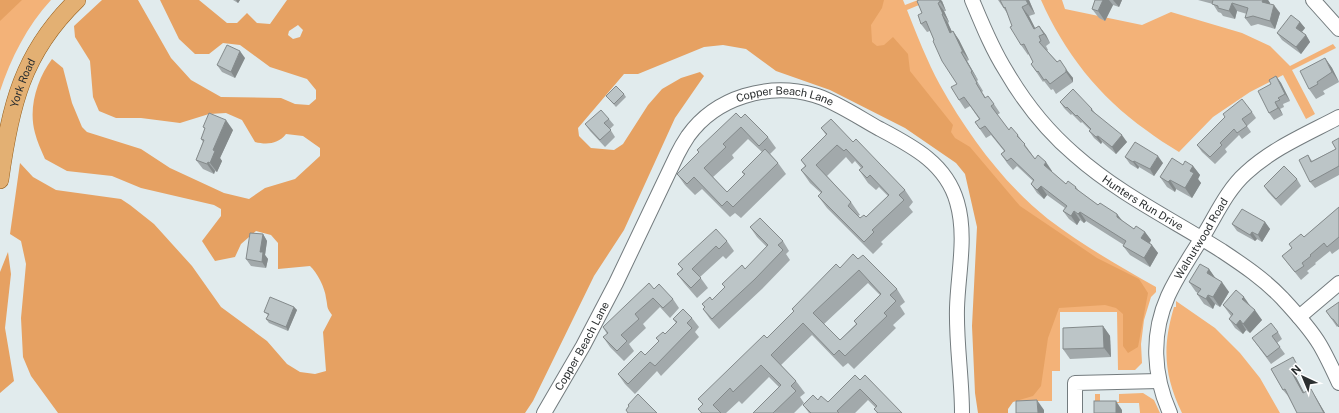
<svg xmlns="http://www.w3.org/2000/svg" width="1339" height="413" font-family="'Public Sans',sans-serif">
<rect width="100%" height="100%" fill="#e1ebed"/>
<g fill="#f3b278">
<path d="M 0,0 L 51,0 C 27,26 11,58 0,91 Z"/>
<path d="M 680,0 L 903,0 L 905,5 L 918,0 L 931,0 L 907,10 C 917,35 927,61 940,85 C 968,135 1004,184 1048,219 C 1082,245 1119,266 1156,287 L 1156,292 L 1151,297 L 1144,320 L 1141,344 L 1142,363 L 1135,370 L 1118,370 L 1117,312 L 1060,312 L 1060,371 L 1052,371 L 1052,401 L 1008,401 L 982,164 Z"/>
<path d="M 1041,0 L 1062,0 L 1065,9 L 1142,25 L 1171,12 L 1242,33 L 1270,46 L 1290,66 L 1333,44 L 1336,48 L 1292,70 L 1315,114 L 1306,119 L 1283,75 L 1250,92 L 1213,117 L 1179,152 C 1168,145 1156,138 1146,130 C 1099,97 1064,52 1041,0 Z"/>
<path d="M 1176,301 L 1215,328 L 1240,353 L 1260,378 L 1280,413 L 1182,413 C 1164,376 1162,347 1174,307 L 1176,307 Z"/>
<polygon points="1143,393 1154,400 1160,413 1140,413 1139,403 1095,403 1095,394 1100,394 1100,402 1119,402 1119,394"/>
</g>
<g fill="#e6a162" fill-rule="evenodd">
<polygon points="0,0 22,0 0,21"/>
<path d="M 102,0 L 138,0 L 171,58 L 191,80 L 221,97 L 281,98 L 295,104 L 309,105 L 316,99 L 316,90 L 307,79 L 270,67 L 240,45 L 223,43 L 209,54 L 195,54 L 179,39 L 160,0 L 199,0 L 227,23 L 237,23 L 247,13 L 257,23 L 270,24 L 287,0 L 884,0 L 882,8 L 871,25 L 872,42 L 877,46 L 884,45 L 893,37 L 908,54 L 910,71 L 953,125 L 951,132 L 955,138 L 970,147 L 1020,206 L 1097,258 L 1139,279 L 1148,293 L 1138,347 L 1128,353 L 1123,346 L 1123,314 L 1116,308 L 1105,305 L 1059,308 L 1048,338 L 1041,386 L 1033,396 L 1013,402 L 1008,409 L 1008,413 L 978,413 L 975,393 L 972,326 L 977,227 L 965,174 L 956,163 L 905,128 L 830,90 L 776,71 L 746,49 L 723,45 L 704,47 L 638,74 L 624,74 L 578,128 L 579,136 L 591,148 L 614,150 L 623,144 L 648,105 L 662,89 L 681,78 L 700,72 L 704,76 L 675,118 L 624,230 L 594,276 L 533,401 L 525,413 L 58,413 L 31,376 L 23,357 L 21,318 L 26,264 L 21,241 L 10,234 L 20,163 L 33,177 L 56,190 L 121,199 L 130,205 L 154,224 L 192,266 L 221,307 L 267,341 L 287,364 L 300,372 L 315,374 L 326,371 L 323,332 L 332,315 C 326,307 328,307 326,298 C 325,288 317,272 310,266 L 278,269 L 278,243 L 271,235 L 256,231 L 241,244 L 235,257 L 215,261 L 202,241 L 221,216 L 221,209 L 214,205 L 141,188 L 112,176 L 67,171 L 45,159 C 41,150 37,141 35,133 C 28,108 37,79 52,59 L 63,68 L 72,103 L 82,127 L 87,132 L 141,149 L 170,168 L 224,193 L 249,199 L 265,188 L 295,179 L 320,156 L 320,148 L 303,136 L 286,134 C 278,144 267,145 255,142 L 242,120 L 226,113 L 209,114 L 180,123 L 141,118 L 116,118 L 99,111 L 93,97 L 90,61 L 75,37 L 74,26 ZM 298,25 L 303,30 L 300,37 L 293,39 L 288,35 L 289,31 Z"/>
<polygon points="8,252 11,274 5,328 14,381 0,393 0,272"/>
</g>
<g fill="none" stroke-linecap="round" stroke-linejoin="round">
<g stroke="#737b7e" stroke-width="16">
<g id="minor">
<path id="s1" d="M 972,0 C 982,24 992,49 1006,71 C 1024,102 1048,132 1075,155 C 1119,194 1173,220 1222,251 C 1243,265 1264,279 1282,298 C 1295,312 1310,328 1320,345 C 1327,357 1333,370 1339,383"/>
<polyline points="1313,0 1339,29"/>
<polyline points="1299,317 1339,283"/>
<path id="s2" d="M 544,413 L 583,346 L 616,283 L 677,155 C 680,149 684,142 688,136 C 716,97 768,82 814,95 C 833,100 860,118 878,128 C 912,146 946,163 957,202 C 967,236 958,273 957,308 C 956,343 962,378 962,413"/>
<polyline points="1075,413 1075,383 1159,381"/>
<path id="s3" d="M 1170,413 C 1153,375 1151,334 1168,296 C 1178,274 1192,254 1205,233 C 1217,213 1228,189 1246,173 C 1273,148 1307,134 1339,117"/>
</g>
</g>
<g stroke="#96601e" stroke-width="18">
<g id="major">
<path id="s4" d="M 0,180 C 10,107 22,53 77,0"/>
</g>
</g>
<use href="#minor" stroke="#fff" stroke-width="14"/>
<use href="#major" stroke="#e3b073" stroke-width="17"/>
</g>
<g fill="#a2a9ab" fill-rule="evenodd">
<polygon points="233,0 240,0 238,3"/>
<polygon points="998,0 1029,0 1035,14 1029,16 1035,28 1039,26 1046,35 1050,43 1046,46 1048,50 1047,51 1073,78 1073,82 1056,94 1053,89 1051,90 1044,81 1043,82 1031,64 1033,62 1029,54 1028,55 1021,45 1007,13"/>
<polygon points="1095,0 1122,0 1119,7 1113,5 1105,21 1099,18 1092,9"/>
<polygon points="1198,0 1268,0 1270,3 1269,4 1280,13 1275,29 1258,24 1251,26 1245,18 1247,14 1237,11 1235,19 1223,16 1221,13 1218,12 1213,4"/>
<polygon points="917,1 942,1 946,11 944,11 949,22 948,23 952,32 953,31 959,40 969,60 967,61 978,80 977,81 983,91 982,92 986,98 994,104 1000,113 997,115 1009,130 1018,135 1031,153 1035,159 1052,171 1052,172 1066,184 1076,187 1079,191 1098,205 1117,214 1122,221 1134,229 1145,232 1151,240 1150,243 1158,253 1150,267 1130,255 1123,246 1124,245 1086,221 1084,223 1080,220 1077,225 1069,219 1063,211 1065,208 1047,195 1044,199 1037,193 1031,184 1033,181 1017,166 1013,170 1007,163 1001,154 1004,151 991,135 986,138 975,122 979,119 970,106 965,109 959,100 957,84 934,40 930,31 927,32 921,24 922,13"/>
<polygon points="1300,22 1305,28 1302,32 1306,35 1310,42 1301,54 1282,40 1277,33"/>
<polygon points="245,58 235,78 222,72 217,65"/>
<polygon points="1325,58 1332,68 1339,82 1323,91 1325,94 1316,99 1309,89"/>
<polygon points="1276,76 1281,83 1290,101 1283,104 1284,107 1280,109 1283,115 1274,120 1269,113 1271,84"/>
<polygon points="624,94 626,97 616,107 606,96"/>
<polygon points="1060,102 1092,109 1095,113 1127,142 1116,154 1102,142 1101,144 1094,138 1089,131 1090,130 1082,122 1081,123 1072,114 1071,115 1064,108"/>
<polygon points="1252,112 1256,118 1247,126 1251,132 1242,139 1239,135 1225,149 1227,152 1215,164 1202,152 1197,145"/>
<path d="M 741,118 L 768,137 L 776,148 L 770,154 L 778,163 L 786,174 L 741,218 L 735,213 L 730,217 L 702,189 L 695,195 L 685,185 L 677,174 L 699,153 L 697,150 ZM 748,139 L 762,152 L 742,172 L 744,175 L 727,192 L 713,177 L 734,158 L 732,155 Z"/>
<polygon points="609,119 614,125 610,129 615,137 605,147 590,131 585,124"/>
<polygon points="203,127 233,130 220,158 222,161 217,172 215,171 214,174 203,169 196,160 203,142 201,139 205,129"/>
<path d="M 821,128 L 853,142 L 905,190 L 913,202 L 909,207 L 913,212 L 881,242 L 883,244 L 873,254 L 827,208 L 818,196 L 821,193 L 810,183 L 801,170 L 805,166 L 801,160 L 826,135 ZM 846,157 L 852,164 L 855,161 L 861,168 L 859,170 L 868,183 L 876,190 L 879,187 L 888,196 L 866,217 L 860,218 L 858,216 L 860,215 L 851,202 L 827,176 Z"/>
<polygon points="1339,138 1339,175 1315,188 1310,182 1308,155 1312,161 1336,149"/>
<polygon points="1125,157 1163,163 1154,176 1139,167 1138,169 1130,164"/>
<polygon points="1183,165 1193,166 1200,175 1198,179 1201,183 1192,198 1176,189 1175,192 1167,187 1160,177"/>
<polygon points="1297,179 1301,186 1281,206 1268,192 1264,186"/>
<polygon points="1339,207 1339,249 1332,254 1330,251 1315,263 1316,264 1307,271 1309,273 1301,280 1282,256 1292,248 1289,244 1304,237"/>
<polygon points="1265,222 1270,229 1262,242 1257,239 1255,241 1237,231 1232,224"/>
<polygon points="750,227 783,241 789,251 786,254 790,260 762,289 719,329 710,319 703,309 705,308 702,304 712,300 725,287 722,284 745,269 767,247 757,237"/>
<polygon points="263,234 267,241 265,255 268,259 266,268 251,266 246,259"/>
<polygon points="727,241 734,251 726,259 723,256 700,277 708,288 697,298 684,283 677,274 682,269 678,264"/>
<path d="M 858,259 L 897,289 L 905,302 L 900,306 L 905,314 L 893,325 L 896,328 L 854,369 L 848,363 L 843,367 L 812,335 L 781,365 L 796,381 L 805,393 L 800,397 L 804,403 L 794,413 L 753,413 L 779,387 L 769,377 L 742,404 L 739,401 L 726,413 L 701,413 L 698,409 L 703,405 L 698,399 L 767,338 L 794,312 L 792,309 L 840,268 ZM 868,283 L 880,295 L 854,321 L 856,324 L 840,340 L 824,324 Z"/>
<polygon points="1209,269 1216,279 1229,292 1220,307 1215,304 1213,309 1204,304 1197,294 1198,293 1196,292 1189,282"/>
<polygon points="654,289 673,299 679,308 670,318 660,307 643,324 646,328 629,344 634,351 624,361 610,347 603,337 607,334 603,327"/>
<polygon points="1339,302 1338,326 1337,327 1326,311"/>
<polygon points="1223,305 1251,307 1262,320 1250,333 1246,330 1243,334 1235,328 1229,319 1231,316"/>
<polygon points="294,307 297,310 288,331 269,323 266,319 268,315 264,312"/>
<polygon points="692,318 699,327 695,332 699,337 661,376 657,371 635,394 625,384 618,374 645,355 659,341 656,338 665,334 676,323 673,319"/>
<polygon points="1103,326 1110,336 1111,357 1070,359 1063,349"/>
<polygon points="1278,332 1282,339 1277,343 1285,354 1271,364 1252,338"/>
<polygon points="1297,364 1302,374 1296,377 1304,393 1315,396 1325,413 1297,413 1288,396 1283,390 1271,369"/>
<polygon points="860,380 902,413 877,413 874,409 876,408 868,400 855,413 809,413 803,405 818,400 828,402"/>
</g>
<g fill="#848a8b">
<polygon points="236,0 240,0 238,3"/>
<polygon points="939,0 941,0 942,1 946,11"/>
<polygon points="1026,0 1029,0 1035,14 1028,4"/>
<polygon points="1103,0 1109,0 1113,5 1105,21 1098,11"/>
<polygon points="1113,0 1122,0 1119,7"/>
<polygon points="1263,0 1268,0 1270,3 1268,10 1262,2"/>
<polygon points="938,3 944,11 949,22 943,14"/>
<polygon points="1232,3 1237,11 1235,19 1229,11"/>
<polygon points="1274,5 1280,13 1275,29 1270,21"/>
<polygon points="1022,7 1029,16 1039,36 1034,29"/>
<polygon points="942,14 948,23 956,41 950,33"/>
<polygon points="1300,22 1305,28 1300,34 1296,28"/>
<polygon points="1039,26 1046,35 1050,43 1044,34"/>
<polygon points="953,31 959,40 969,60 963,52"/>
<polygon points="1306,35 1310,42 1301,54 1296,47"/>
<polygon points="240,51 245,58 235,78 231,72"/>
<polygon points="961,52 967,61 978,80 972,71"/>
<polygon points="1325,58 1332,68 1339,82 1332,72"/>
<polygon points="1066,69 1073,78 1073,82 1066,72"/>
<polygon points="1276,76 1281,83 1290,101 1285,94"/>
<polygon points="1275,102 1280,109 1283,115 1278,108"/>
<polygon points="226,120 233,130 220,158 222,161 217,172 210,163 213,150"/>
<polygon points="1122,135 1127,142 1116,154 1112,147"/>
<polygon points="1098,136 1102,142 1101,144 1096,137"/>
<polygon points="1158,156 1163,163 1154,176 1150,169"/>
<polygon points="1134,161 1139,167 1138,169 1133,162"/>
<polygon points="208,162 215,171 214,174 207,164"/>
<polygon points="1046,162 1052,171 1050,174 1044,165"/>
<polygon points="1193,166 1200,175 1198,179 1201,183 1192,198 1185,188 1190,171"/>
<polygon points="1170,180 1176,189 1175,192 1168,182"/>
<polygon points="1041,186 1047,195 1044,199 1037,190"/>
<polygon points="1074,211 1080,220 1077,225 1071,216"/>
<polygon points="1080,212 1086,221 1084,223 1078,214"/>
<polygon points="1117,214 1124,223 1117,217"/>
<polygon points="1265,222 1270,229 1262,242 1258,235"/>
<polygon points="1145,232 1151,240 1147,247 1141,238"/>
<polygon points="1252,232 1257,239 1255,241 1250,235"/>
<polygon points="263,234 267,241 265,255 268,259 266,268 262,262 260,252"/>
<polygon points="1152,245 1158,253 1150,267 1144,258"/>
<polygon points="1209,269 1216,279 1207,273"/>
<polygon points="1222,282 1229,292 1220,307 1213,297"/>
<polygon points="1208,295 1215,304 1213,309 1206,299"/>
<polygon points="1244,297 1251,307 1242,299"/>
<polygon points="294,307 297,310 288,331 286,327"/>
<polygon points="1255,310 1262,320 1250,333 1243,324"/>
<polygon points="1240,320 1246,330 1243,334 1236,325"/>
<polygon points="1103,326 1110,336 1111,357 1104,348"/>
<polygon points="1293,357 1297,364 1302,374 1298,367"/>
<polygon points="1291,371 1296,377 1308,400 1303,393"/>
<polygon points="1311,389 1315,396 1325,413 1324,413"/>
<polygon points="1037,400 1044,410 1044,413 1038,413"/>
<polygon points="1116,401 1122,410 1122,413 1116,413"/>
</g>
<g fill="#bcc5c7" stroke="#848a8b" fill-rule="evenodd">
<polygon points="919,0 939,0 940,2 938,3 943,14 942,14 950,33 953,31 963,52 961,52 972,71 971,72 977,83 976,83 985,98 988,96 994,104 991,106 1009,130 1011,127 1018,135 1017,136 1025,144 1024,145 1035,159 1038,155 1046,162 1044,165 1066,184 1068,181 1076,187 1075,188 1098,205 1100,203 1117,214 1117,217 1134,229 1136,226 1145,232 1141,238 1152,245 1144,258 1123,246 1126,241 1080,212 1078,214 1074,211 1071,216 1063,211 1067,206 1041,186 1037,190 1031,184 1034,180 1011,158 1007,161 1001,154 1005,151 985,126 980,129 975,122 980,119 964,97 959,100 951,87 957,84 942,61 933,41 934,40 926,21 921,24 918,15 922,13 917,1"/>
<polygon points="1000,0 1026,0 1028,4 1022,7 1034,29 1039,26 1044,34 1039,36 1041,41 1039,42 1057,62 1060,60 1066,69 1066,72 1050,84 1046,79 1044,80 1038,71 1037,72 1031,64 1033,62 1024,44 1021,45 1010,27 1012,26 1005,7 1004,8"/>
<polygon points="1095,0 1103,0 1098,11 1092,9"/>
<polygon points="1213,0 1263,0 1262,2 1274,5 1270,21 1253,16 1245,18 1248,8 1232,3 1229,11 1218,8 1218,6 1212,4"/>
<polygon points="1291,15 1300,22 1296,28 1306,35 1296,47 1277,33"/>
<polygon points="227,45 240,51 231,72 217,65"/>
<polygon points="1325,58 1332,72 1317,82 1318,84 1309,89 1300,71"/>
<polygon points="1276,76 1285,94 1278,98 1280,100 1275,102 1278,108 1269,113 1258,91 1271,84 1269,80"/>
<polygon points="616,86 624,94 614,104 606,96"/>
<polygon points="1073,89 1092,109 1091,110 1122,135 1112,147 1098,136 1096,137 1089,131 1091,129 1077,115 1076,116 1067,107 1066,108 1060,102"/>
<polygon points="1242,99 1252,112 1242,119 1247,126 1237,133 1234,129 1220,143 1222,145 1210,157 1197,145 1225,117 1223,114"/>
<polygon points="601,110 609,119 604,123 611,130 600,140 585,124"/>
<polygon points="209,113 226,120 213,150 215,151 210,163 208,162 207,164 196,160 204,140 201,139 205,128 203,127"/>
<polygon points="736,113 741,118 745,114 768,137 759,146 741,127 723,144 726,147 704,168 727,192 745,174 742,172 765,149 778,163 733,207 727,201 722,206 694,177 687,184 677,174 699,152 697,150"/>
<path d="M 831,119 L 853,142 L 856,139 L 905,190 L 899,195 L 904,200 L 872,230 L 874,232 L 864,242 L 818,196 L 822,192 L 801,170 L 806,166 L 801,160 L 827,134 L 821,128 ZM 837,145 L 844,151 L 846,149 L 863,167 L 859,170 L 867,178 L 870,175 L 889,195 L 866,217 L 864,215 L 860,218 L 848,206 L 851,202 L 816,165 Z"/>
<polygon points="1339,138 1339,166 1310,182 1299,160 1308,155 1311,162 1336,149 1332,142"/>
<polygon points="1135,142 1158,156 1150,169 1134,161 1133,162 1125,157"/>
<polygon points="1172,158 1183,165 1185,161 1193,166 1190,171 1194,173 1185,188 1170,180 1168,182 1160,177"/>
<polygon points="1284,166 1297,179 1276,199 1264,186"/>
<polygon points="1339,207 1339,237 1327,247 1324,243 1310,255 1311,256 1302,263 1304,266 1295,272 1282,256 1292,248 1289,244 1301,234 1304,237"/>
<polygon points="1242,209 1265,222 1258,235 1252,232 1250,235 1232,224"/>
<polygon points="760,218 783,241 778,245 783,250 755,279 712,319 703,309 705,307 702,304 710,297 712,300 725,287 722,284 742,265 745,269 768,245 750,227"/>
<polygon points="716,229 727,241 719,249 716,246 692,269 701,278 691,288 677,274 683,269 678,264"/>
<polygon points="250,233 263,234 260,252 263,252 262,262 246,259"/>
<path d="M 853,254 L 858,259 L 863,255 L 897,289 L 890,295 L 896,301 L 884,313 L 887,316 L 845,356 L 839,350 L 834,355 L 803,323 L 771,355 L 796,381 L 791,386 L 796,391 L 773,413 L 753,413 L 781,385 L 761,365 L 733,392 L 730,388 L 713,405 L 721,413 L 702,413 L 698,409 L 703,404 L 698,399 L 764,335 L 767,338 L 794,311 L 792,309 L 836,264 L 840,268 ZM 859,270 L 881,294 L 854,321 L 857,324 L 840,340 L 813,313 Z"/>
<polygon points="1200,264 1209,269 1207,273 1222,282 1213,297 1208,295 1206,299 1197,294 1201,289 1189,282"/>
<polygon points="649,283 654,289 659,284 673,299 663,308 653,298 635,314 639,319 621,335 627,341 617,351 603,337 608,333 603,327"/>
<polygon points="1236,290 1244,297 1242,299 1255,310 1243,324 1240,320 1236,325 1229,319 1233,314 1223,305"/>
<polygon points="270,297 294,307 286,327 266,319 269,314 264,312"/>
<polygon points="1339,302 1339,327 1333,319 1332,319 1326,311"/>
<polygon points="683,309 692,318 687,323 692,328 655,366 650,362 628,384 618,374 641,351 645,355 659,341 656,338 663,332 665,334 677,322 673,319"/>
<polygon points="1271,323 1278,332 1272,336 1280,347 1267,357 1252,338"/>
<polygon points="1103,326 1104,348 1063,349 1063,328"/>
<polygon points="1293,357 1298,367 1291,371 1303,393 1311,389 1324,413 1297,413 1285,389 1283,390 1271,369"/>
<polygon points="855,375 860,380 865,375 902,413 878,413 874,409 877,406 860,389 837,411 839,413 811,413 803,405 813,395 818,400 821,396 828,402"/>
<polygon points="638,394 657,413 628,413 626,410 629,406 628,405"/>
<polygon points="1037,400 1038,413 1016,413 1016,401"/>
<rect x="1094" y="401" width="22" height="12"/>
</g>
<g text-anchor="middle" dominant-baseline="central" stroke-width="3.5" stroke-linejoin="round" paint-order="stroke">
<g font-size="11" fill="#2b2f30" stroke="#fff">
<text stroke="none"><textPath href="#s4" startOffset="100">York Road</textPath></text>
<text stroke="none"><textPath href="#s2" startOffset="424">Copper Beach Lane</textPath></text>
<text stroke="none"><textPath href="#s1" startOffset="271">Hunters Run Drive</textPath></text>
<text stroke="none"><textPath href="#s3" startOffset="187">Walnutwood Road</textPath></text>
<text stroke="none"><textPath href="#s2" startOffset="77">Copper Beach Lane</textPath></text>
</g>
</g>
<g transform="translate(1303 377) rotate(316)" stroke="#ffffff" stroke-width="3" paint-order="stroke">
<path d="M0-3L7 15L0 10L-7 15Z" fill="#2b2f30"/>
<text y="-6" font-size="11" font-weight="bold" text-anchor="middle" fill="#2b2f30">N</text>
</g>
</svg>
